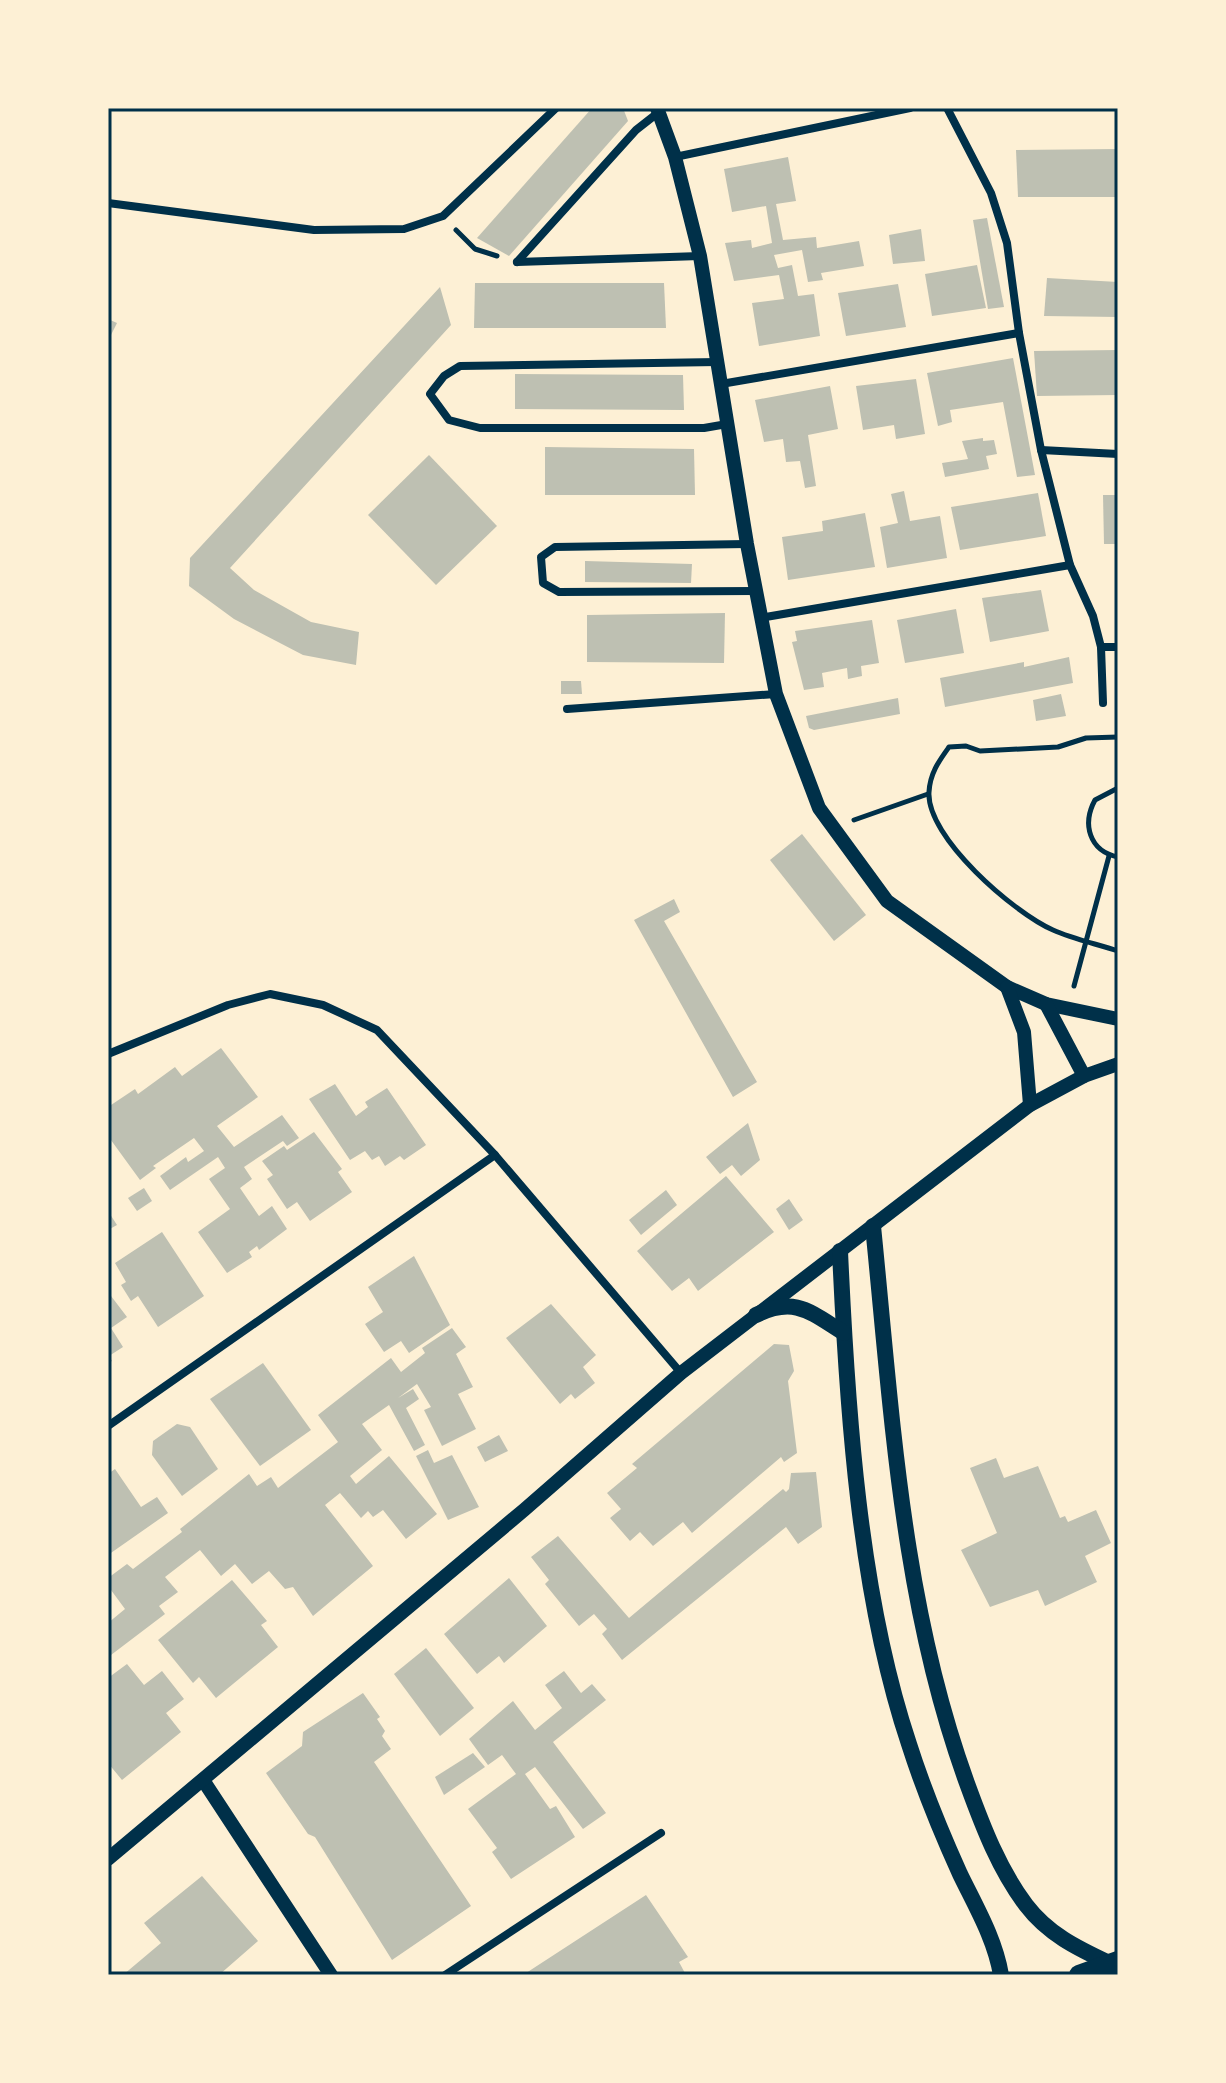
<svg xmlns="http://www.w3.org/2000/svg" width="1226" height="2083" font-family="Arial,sans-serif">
<rect width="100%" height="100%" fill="#fdf0d5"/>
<g fill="#bec0b2">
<polygon points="592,108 623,108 628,121 509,256 477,238"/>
<polygon points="1118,149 1118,197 1018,197 1016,150"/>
<polygon points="788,157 796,201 776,204 783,240 816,237 817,248 859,241 864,266 821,273 823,280 808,282 802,250 774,255 778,268 792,265 798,296 814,294 820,336 759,346 752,303 784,299 779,275 734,281 725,243 751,240 752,248 772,243 766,206 732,212 724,169"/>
<polygon points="987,218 1004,307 988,309 973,220"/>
<polygon points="921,229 925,261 893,264 889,235"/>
<polygon points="977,265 986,308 932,316 925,274"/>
<polygon points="1047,278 1118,282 1118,317 1044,316"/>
<polygon points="475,283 664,283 666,328 474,328"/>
<polygon points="898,284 906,327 846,336 838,293"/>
<polygon points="440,287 451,325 230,568 254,590 311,622 359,632 356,665 303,655 234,619 189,586 190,558"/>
<polygon points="108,319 117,323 108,341"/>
<polygon points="1118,350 1118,395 1037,396 1034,351"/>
<polygon points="1013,358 1035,475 1017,477 1003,402 950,410 952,422 938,426 927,373"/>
<polygon points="515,374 683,375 684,410 515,409"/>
<polygon points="916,379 925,434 896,439 894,425 863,430 856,386"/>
<polygon points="830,386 838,429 808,435 816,486 805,488 800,461 786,462 783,439 764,442 755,400"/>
<polygon points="983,438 983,441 994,440 997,454 986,456 989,469 945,477 942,463 968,459 962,441"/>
<polygon points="545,447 694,449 695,495 545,495"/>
<polygon points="429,455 497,526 436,585 368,515"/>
<polygon points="904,491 910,521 940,516 947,558 887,568 880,527 898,523 891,494"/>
<polygon points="1038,493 1046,536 960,550 951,507"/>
<polygon points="1103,495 1118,495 1118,544 1104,544"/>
<polygon points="865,513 875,567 788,580 782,537 823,531 822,521"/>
<polygon points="585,561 692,564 691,583 585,582"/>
<polygon points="1041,590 1049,631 990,642 982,598"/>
<polygon points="956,609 964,653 905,663 897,620"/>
<polygon points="725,613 724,663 587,662 587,615"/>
<polygon points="872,620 879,663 861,666 862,676 848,679 847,668 822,673 824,687 804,690 792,642 797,641 795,631"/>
<polygon points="1069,657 1073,683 945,707 940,678 1024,662 1024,667"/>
<polygon points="561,681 581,681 582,694 561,694"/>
<polygon points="1061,694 1066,716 1036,721 1033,700"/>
<polygon points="898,698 900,714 814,730 809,728 806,716"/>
<polygon points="802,834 866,915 834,941 770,860"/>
<polygon points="674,899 680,912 664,921 757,1082 733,1097 634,920"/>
<polygon points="221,1048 258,1097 217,1126 234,1147 282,1115 299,1138 287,1146 283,1141 244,1167 252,1179 240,1188 259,1216 272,1206 287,1229 259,1250 257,1246 249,1252 252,1257 227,1273 198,1232 230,1209 209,1179 225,1168 218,1157 170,1190 160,1176 186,1157 188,1162 204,1151 194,1138 153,1166 156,1168 140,1180 108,1136 108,1107 135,1089 138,1094 175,1067 182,1076"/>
<polygon points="335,1084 356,1116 368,1107 365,1102 387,1088 426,1145 404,1160 400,1156 385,1166 379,1156 372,1160 365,1151 350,1160 309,1099"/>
<polygon points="748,1123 760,1160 741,1176 732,1165 720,1174 706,1157"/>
<polygon points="314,1132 342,1169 338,1172 352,1192 310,1221 297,1202 287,1209 267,1179 273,1175 262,1161 284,1146 287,1150"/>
<polygon points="726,1176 774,1232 698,1291 689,1278 672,1291 637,1251"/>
<polygon points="144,1188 152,1201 137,1211 128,1198"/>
<polygon points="666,1190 677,1205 641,1235 629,1220"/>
<polygon points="789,1199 803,1220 789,1230 776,1209"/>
<polygon points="108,1211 117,1225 108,1230"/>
<polygon points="162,1232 204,1296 158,1327 138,1296 131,1301 121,1285 126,1282 115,1263"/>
<polygon points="414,1256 450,1325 409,1353 401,1341 384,1352 365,1324 383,1312 368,1287"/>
<polygon points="108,1292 127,1317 111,1328 123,1347 109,1356 112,1361 108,1363"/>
<polygon points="551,1304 596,1355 583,1367 595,1383 575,1399 571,1394 560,1404 506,1338"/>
<polygon points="452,1328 466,1347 456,1354 473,1387 458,1394 476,1429 442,1446 424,1410 431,1407 417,1384 398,1398 413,1389 419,1399 406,1408 425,1445 414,1451 389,1405 362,1424 382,1450 350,1476 356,1484 389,1456 437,1514 406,1539 383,1510 373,1517 368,1511 361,1518 340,1493 325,1505 373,1566 313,1616 293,1587 285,1589 269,1571 252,1584 235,1564 221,1576 200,1550 165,1577 178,1592 159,1606 165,1614 111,1655 108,1651 108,1623 125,1609 108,1586 108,1578 127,1564 133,1569 182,1532 180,1529 249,1474 257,1486 271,1477 278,1488 338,1442 318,1415 391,1358 401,1372 425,1353 422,1348"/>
<polygon points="774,1344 789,1345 794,1371 788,1381 797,1453 784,1462 781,1457 692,1533 683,1522 653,1546 640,1532 630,1541 610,1518 621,1509 607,1493 637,1468 632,1464"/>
<polygon points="263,1363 311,1430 260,1466 210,1399"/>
<polygon points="177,1424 190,1427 218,1469 182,1496 152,1455 153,1441"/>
<polygon points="499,1435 508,1451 485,1462 477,1447"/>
<polygon points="428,1450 434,1463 452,1455 479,1507 448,1520 416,1456"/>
<polygon points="996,1458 1004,1478 1038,1466 1060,1518 1065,1516 1068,1522 1096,1510 1111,1543 1085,1556 1097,1582 1045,1606 1038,1590 990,1607 961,1550 997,1533 970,1468"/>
<polygon points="115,1469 141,1507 157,1497 168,1513 108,1555 108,1474"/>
<polygon points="816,1472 822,1527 798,1544 786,1527 622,1660 602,1634 607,1629 594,1614 579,1626 545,1584 549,1580 531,1557 558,1536 629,1618 783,1489 786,1492 789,1489 791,1473"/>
<polygon points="509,1578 547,1626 504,1663 499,1656 477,1674 444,1634"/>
<polygon points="232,1580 267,1621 261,1625 278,1647 216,1698 199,1677 193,1683 158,1640"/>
<polygon points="426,1648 474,1708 440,1736 394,1674"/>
<polygon points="127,1664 144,1685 162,1671 184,1699 166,1713 181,1732 122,1780 108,1763 108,1678"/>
<polygon points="564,1671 581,1693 592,1684 606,1700 553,1742 606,1813 583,1829 535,1767 525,1774 550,1809 556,1806 575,1837 511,1879 492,1852 497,1848 468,1809 516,1774 502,1755 488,1765 469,1739 513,1701 535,1730 562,1708 545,1685"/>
<polygon points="363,1693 380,1717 377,1719 385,1731 382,1736 391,1749 374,1762 471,1906 392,1960 315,1837 308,1834 266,1773 302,1746 303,1732"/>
<polygon points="473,1753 485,1767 444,1795 435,1777"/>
<polygon points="202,1876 258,1941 219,1975 123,1975 161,1943 144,1923"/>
<polygon points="646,1895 688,1957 679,1962 686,1975 523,1975"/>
</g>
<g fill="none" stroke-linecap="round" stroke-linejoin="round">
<g stroke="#003049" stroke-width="5">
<polyline points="456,230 475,249 497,256"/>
<path d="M 1118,737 L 1086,738 L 1058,747 L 980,751 L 966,746 L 949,747 C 939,761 930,773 929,792 C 926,837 1014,913 1053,930 C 1073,939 1097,944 1118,951"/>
<path d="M 1118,788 L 1095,800 C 1082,824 1089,851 1118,857"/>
<polyline points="854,820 928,794"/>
<polyline points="1074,986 1109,856"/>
</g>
<g stroke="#003049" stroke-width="8">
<polyline points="947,108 991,193 1007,243 1019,333 1041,450 1070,565 1093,616 1101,647 1103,703"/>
<polyline points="675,157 910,108"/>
<polyline points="108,203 314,230 404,229 443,216 556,108"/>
<polyline points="517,262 636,130 659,112"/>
<polyline points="517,262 700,256"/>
<polyline points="718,362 460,366 444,376 430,394 449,420 480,428 704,428 727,424"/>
<polyline points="721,384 1019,333"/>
<polyline points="1041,450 1118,454"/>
<polyline points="747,544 555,547 541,557 543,583 559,592 755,591"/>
<polyline points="760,618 1070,565"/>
<polyline points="1101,647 1118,647"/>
<polyline points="567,709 776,694"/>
<polyline points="108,1054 228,1005 270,994 323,1005 377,1030 495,1155 681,1373"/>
<polyline points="108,1426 495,1155"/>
<polyline points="445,1975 661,1833"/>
</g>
<g stroke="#003049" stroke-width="14">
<polyline points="657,108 675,157 700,256 747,544 776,694 819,808 887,901 1007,987 1046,1004 1118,1019"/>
<polyline points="1007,987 1024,1032 1030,1105"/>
<polyline points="1046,1004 1084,1076"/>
<polyline points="203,1780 331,1975"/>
<polyline points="108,1859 524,1510 681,1373 1030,1105 1084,1076 1118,1064"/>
</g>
<g stroke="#003049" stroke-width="16">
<path d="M 873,1226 C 892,1414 902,1607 968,1786 C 983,1827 999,1869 1026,1905 C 1048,1934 1077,1948 1109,1963"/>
<path d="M 840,1251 C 847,1408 859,1595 909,1744 C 923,1788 941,1832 960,1874 C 976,1907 995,1939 1001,1975"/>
<path d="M 756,1315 C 795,1296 810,1312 844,1333"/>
</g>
<polyline stroke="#003049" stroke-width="20" points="1079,1975 1118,1961"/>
</g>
<rect width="1226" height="2083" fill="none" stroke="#fdf0d5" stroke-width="220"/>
<rect x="110" y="110" width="1006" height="1863" fill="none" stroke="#003049" stroke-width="3"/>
</svg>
